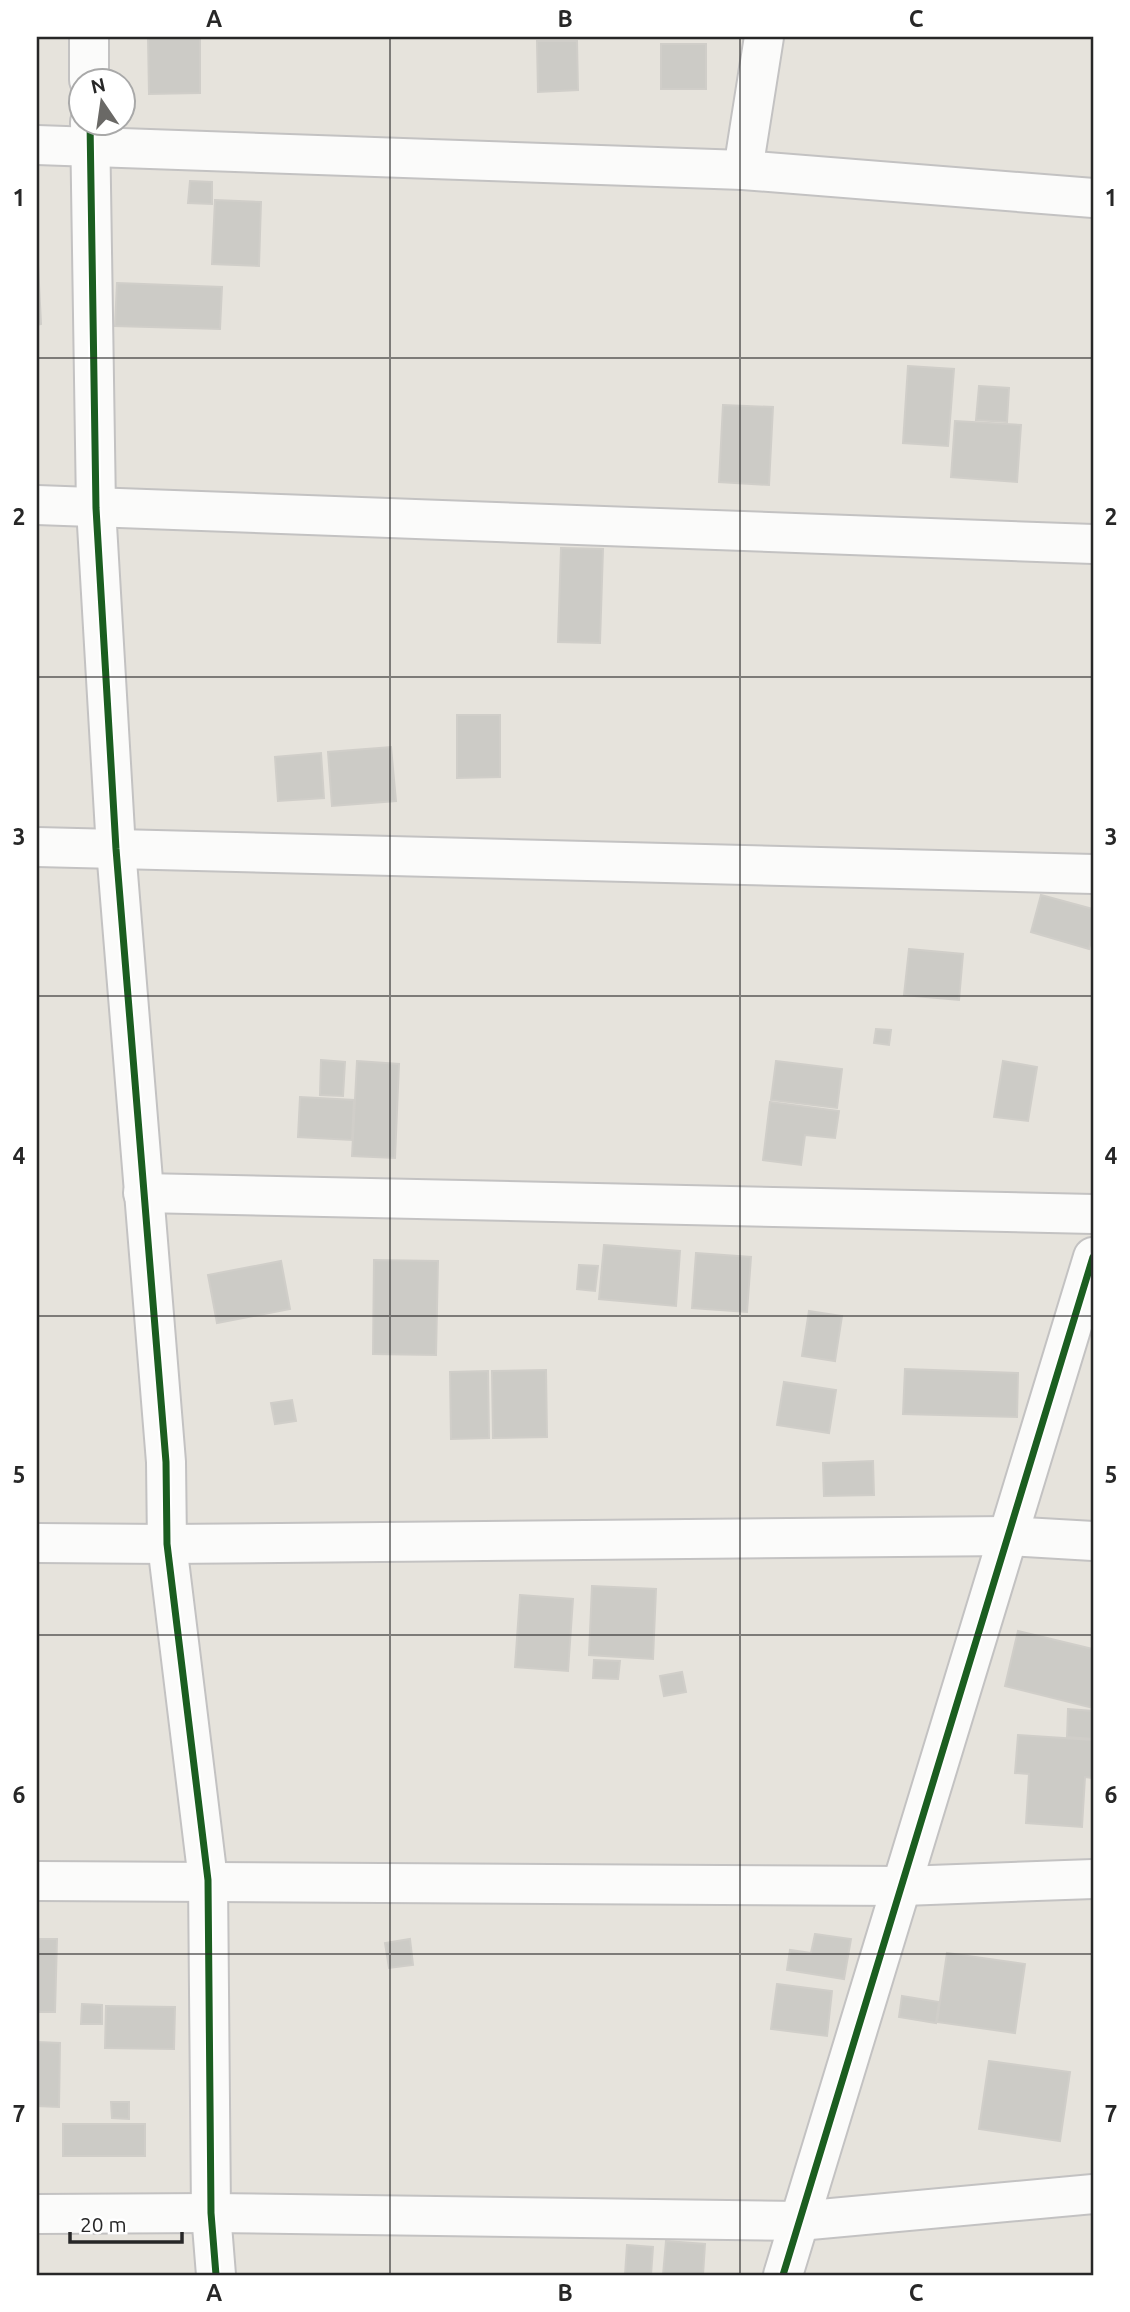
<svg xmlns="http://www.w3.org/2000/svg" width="1130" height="2312" font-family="Ubuntu,sans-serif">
<rect width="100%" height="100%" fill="#e6e3dc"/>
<g fill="#cccbc6" stroke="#d0cec9" stroke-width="2">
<polygon points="148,37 200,37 200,93 149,94"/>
<polygon points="537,41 577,41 578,90 538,92"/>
<rect x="661" y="44" width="45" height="45"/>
<polygon points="190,181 212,182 212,204 188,203"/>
<polygon points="215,200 261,202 259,266 212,264"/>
<polygon points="37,244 41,324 37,325"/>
<polygon points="117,283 222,287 220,329 115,326"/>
<polygon points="908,366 954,369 948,446 903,443"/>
<polygon points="979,386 1009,388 1007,422 976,420"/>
<polygon points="723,405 773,407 769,485 719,482"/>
<polygon points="955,421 1021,425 1017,482 951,477"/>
<polygon points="561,548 603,549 600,643 558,642"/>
<polygon points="457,715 500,715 500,777 457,778"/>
<polygon points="391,747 396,801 332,806 328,752"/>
<polygon points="321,753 324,798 278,801 275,757"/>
<polygon points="1041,895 1093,909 1093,933 1089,949 1031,932"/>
<polygon points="909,949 963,954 959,1000 904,995"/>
<polygon points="876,1029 891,1030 889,1045 874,1043"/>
<polygon points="321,1060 345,1062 343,1096 320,1095"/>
<polygon points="357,1061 399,1064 395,1158 352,1156"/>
<polygon points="776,1061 842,1069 837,1108 771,1100"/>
<polygon points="1003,1061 1037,1067 1028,1121 994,1117"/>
<polygon points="300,1097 354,1100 352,1140 298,1137"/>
<polygon points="770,1102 839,1111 835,1138 805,1135 801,1165 763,1160"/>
<polygon points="604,1245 680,1251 676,1306 599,1299"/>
<polygon points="696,1253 751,1257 747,1312 692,1308"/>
<polygon points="374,1260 438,1261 436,1355 373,1354"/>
<polygon points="281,1261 290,1309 217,1323 208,1275"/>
<polygon points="579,1265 598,1266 595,1291 577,1289"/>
<polygon points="809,1311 842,1316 835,1361 802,1356"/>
<polygon points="905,1369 1018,1373 1017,1417 903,1414"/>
<polygon points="546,1370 547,1437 493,1438 492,1371"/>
<polygon points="488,1371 489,1438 451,1439 450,1372"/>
<polygon points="784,1382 836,1390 829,1433 777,1425"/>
<polygon points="292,1400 296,1421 275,1424 271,1403"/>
<polygon points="873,1461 874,1495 824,1496 823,1463"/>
<polygon points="592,1586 656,1589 653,1659 589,1655"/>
<polygon points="520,1595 573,1599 568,1671 515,1667"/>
<polygon points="1018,1631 1093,1649 1093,1708 1005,1686"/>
<polygon points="594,1660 620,1661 618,1679 593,1678"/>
<polygon points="682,1672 686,1692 664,1696 660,1676"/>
<polygon points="1068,1709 1093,1711 1093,1739 1067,1737"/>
<polygon points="1018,1735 1093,1740 1093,1778 1085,1777 1082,1827 1026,1823 1029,1774 1015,1773"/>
<polygon points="815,1934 851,1939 844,1979 787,1970 790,1950 811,1953"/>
<polygon points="37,1939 57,1939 55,2012 37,2012"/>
<polygon points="410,1939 413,1965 389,1968 385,1943"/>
<polygon points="947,1953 1025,1964 1015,2033 937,2022"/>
<polygon points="777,1984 832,1991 827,2036 771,2029"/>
<polygon points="902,1996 939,2002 936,2023 899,2017"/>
<polygon points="82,2004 102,2005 102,2024 81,2024"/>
<polygon points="106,2006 175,2007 174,2049 105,2048"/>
<polygon points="37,2042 60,2043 59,2107 37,2106"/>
<polygon points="989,2061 1070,2072 1060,2141 979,2129"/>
<polygon points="111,2102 129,2102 129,2119 112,2118"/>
<rect x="63" y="2124" width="82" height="32"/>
<polygon points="666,2241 705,2244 703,2275 663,2275"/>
<polygon points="627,2245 653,2247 651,2275 625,2275"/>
</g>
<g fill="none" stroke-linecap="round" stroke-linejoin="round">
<g stroke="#c3c2c2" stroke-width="42">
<g id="street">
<polyline points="89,37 89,80"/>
<polyline points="90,122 96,508 116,849 166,1462 167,1544 208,1880 211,2213 216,2275"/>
<polyline points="37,145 743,170 1093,198"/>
<polyline points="743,170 764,37"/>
<polyline points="37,505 1093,544"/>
<polyline points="37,847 1093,874"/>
<polyline points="143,1193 1093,1214"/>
<polyline points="37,1543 167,1544 1008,1536 1093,1541"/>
<polyline points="37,1881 903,1886 1093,1879"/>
<polyline points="37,2214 211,2213 799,2221 1093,2194"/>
<polyline points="783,2275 1093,1257"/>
</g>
</g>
<use href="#street" stroke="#fbfbfa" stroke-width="38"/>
<g stroke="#fff" stroke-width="11">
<g id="cycleway">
<polyline points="90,122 96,508 116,849 166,1462 167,1544 208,1880 211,2213 216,2275"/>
<polyline points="783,2275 1093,1257"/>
</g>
</g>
<use href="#cycleway" stroke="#1b5e20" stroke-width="7"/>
</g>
<path fill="none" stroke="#272727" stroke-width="2" stroke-opacity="0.55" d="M 390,37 L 390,2275M 740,37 L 740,2275M 37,358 L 1093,358M 37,677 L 1093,677M 37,996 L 1093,996M 37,1316 L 1093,1316M 37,1635 L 1093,1635M 37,1954 L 1093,1954"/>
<rect width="1130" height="2312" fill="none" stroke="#ffffff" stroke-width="77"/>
<g transform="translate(102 102) rotate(347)"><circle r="33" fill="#ffffff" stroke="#a9a9a9" stroke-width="2"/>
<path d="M0-5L12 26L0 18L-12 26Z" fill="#6a6966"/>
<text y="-10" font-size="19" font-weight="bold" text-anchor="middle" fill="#272727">N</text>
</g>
<path d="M70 2232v10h112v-10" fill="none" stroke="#272727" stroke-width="3.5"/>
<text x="80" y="2232" font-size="21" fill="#272727" stroke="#ffffff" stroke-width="5" paint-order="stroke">20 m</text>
<rect x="38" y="38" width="1054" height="2236" fill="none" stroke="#272727" stroke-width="2.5"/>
<g font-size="23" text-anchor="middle" font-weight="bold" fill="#272727">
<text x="214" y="27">A</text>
<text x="565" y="27">B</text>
<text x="916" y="27">C</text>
<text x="19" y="206">1</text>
<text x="1111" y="206">1</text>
<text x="19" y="525">2</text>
<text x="1111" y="525">2</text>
<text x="19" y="845">3</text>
<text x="1111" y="845">3</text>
<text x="19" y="1164">4</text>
<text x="1111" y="1164">4</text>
<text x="19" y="1483">5</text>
<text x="1111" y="1483">5</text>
<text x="19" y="1803">6</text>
<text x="1111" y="1803">6</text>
<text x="19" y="2122">7</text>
<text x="1111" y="2122">7</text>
<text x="214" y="2301">A</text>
<text x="565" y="2301">B</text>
<text x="916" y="2301">C</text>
</g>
</svg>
